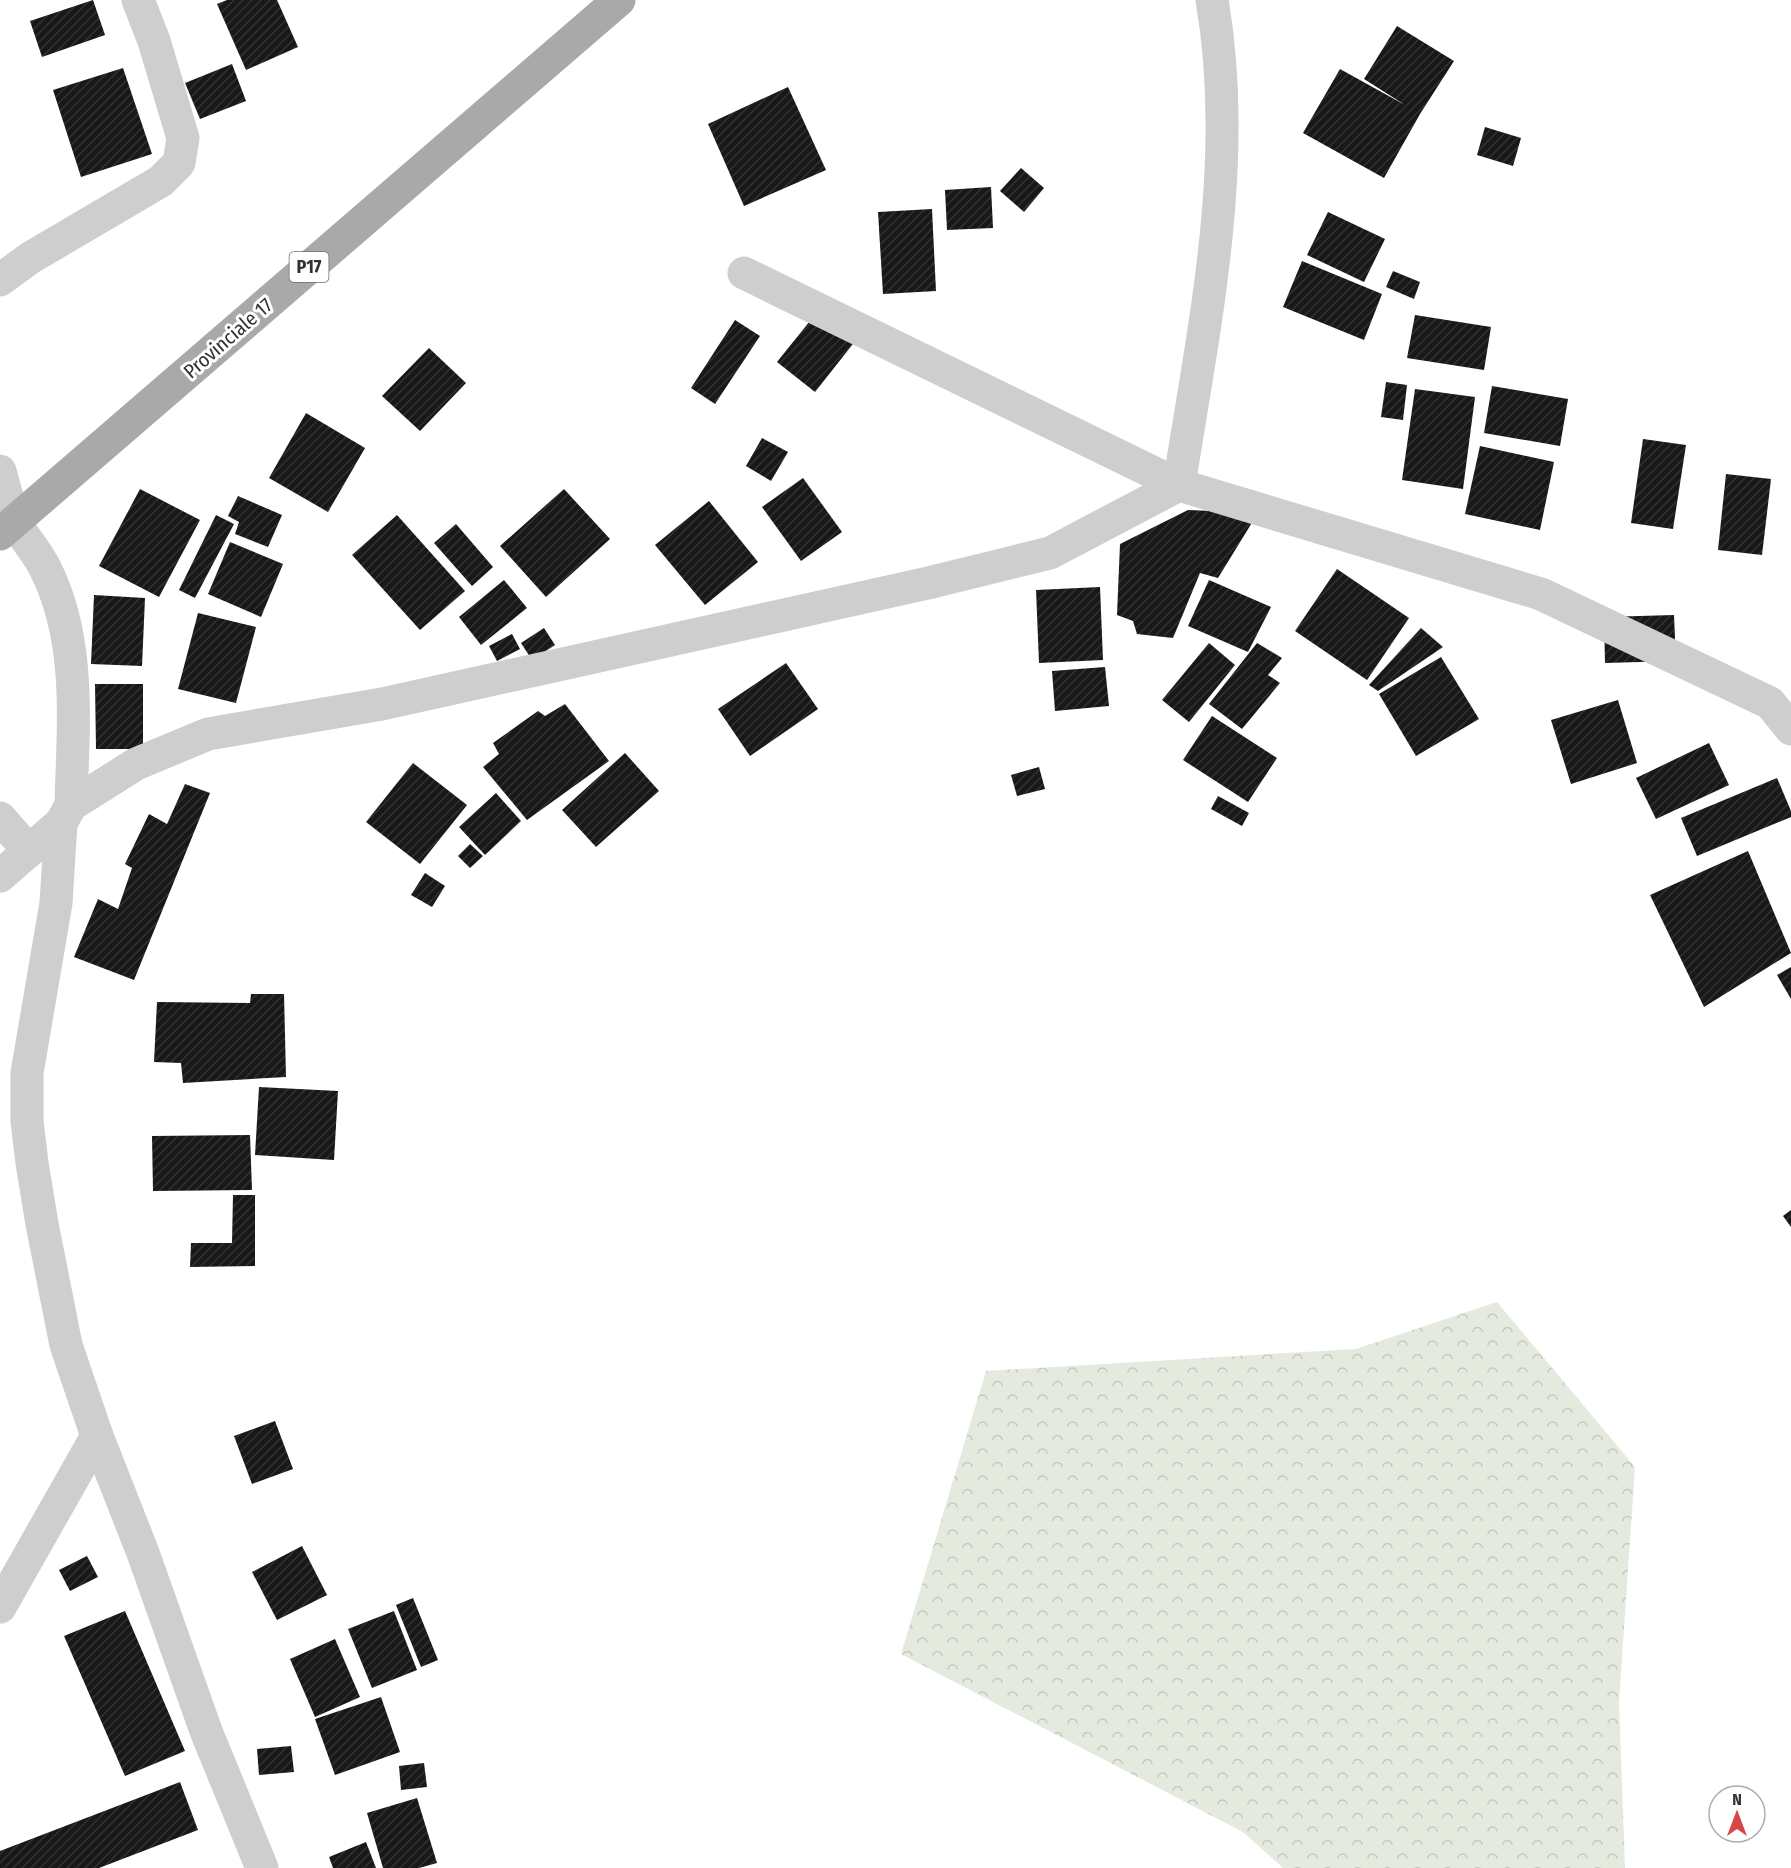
<svg xmlns="http://www.w3.org/2000/svg" width="1791" height="1868" font-family="'Fira Sans Condensed',sans-serif">
<defs>
<pattern id="forest-crowns" width="20" height="18" patternUnits="userSpaceOnUse" patternTransform="scale(1.5)"><rect width="20" height="18" fill="#e4eade"/><path d="M2 6a3 3 0 1 1 6 0M12 15a3 3 0 1 1 6 0" fill="none" stroke="#c4c9bf"/></pattern>
<pattern id="building-hatch" width="6" height="6" patternUnits="userSpaceOnUse" patternTransform="scale(1.5)"><rect width="6" height="6" fill="#181818"/><path d="M-1 1l2-2M0 6l6-6M5 7l2-2" fill="none" stroke="#313131"/></pattern>
</defs>
<rect width="100%" height="100%" fill="#fff"/>
<polygon fill="url(#forest-crowns)" points="1497,1302 1635,1467 1619,1701 1625,1868 1283,1868 1243,1832 901,1654 986,1371 1356,1349"/>
<g fill="url(#building-hatch)">
<polygon points="93,0 105,35 42,57 30,21"/>
<polygon points="227,0 277,0 298,47 246,70 217,4"/>
<polygon points="1397,26 1454,61 1420,114 1384,178 1303,133 1340,69 1405,105 1364,79"/>
<polygon points="232,64 246,101 200,119 185,83"/>
<polygon points="123,68 152,154 81,177 53,90"/>
<polygon points="788,87 826,170 744,206 708,124"/>
<polygon points="1485,127 1521,138 1513,166 1477,155"/>
<polygon points="1021,168 1044,188 1024,212 1000,191"/>
<polygon points="991,187 993,228 947,230 945,190"/>
<polygon points="932,209 936,291 883,294 878,212"/>
<polygon points="1328,212 1385,239 1364,282 1307,255"/>
<polygon points="1302,261 1382,294 1364,340 1283,307"/>
<polygon points="1393,271 1420,282 1414,299 1386,287"/>
<polygon points="826,301 864,330 815,392 777,362"/>
<polygon points="1415,315 1491,327 1484,370 1407,358"/>
<polygon points="735,320 760,336 715,404 691,388"/>
<polygon points="429,348 466,383 420,431 382,396"/>
<polygon points="1386,382 1407,385 1403,420 1381,417"/>
<polygon points="1492,386 1568,399 1560,446 1484,433"/>
<polygon points="1415,389 1475,397 1463,489 1402,480"/>
<polygon points="306,413 365,448 328,512 269,478"/>
<polygon points="762,438 788,452 771,481 746,466"/>
<polygon points="1643,439 1686,445 1673,529 1631,523"/>
<polygon points="1480,446 1554,462 1540,530 1465,514"/>
<polygon points="1726,474 1771,479 1762,555 1718,550"/>
<polygon points="803,478 842,532 801,561 762,507"/>
<polygon points="140,489 200,520 159,597 99,566"/>
<polygon points="564,489 610,539 546,597 500,546"/>
<polygon points="238,496 282,515 268,547 235,534 239,522 228,516"/>
<polygon points="709,501 758,562 705,605 655,545"/>
<polygon points="1188,510 1237,512 1253,521 1218,578 1200,573 1173,638 1137,634 1133,621 1117,615 1120,544"/>
<polygon points="216,515 234,524 195,598 179,590"/>
<polygon points="397,515 465,591 420,630 352,555"/>
<polygon points="456,524 493,567 472,586 434,543"/>
<polygon points="230,542 283,564 261,617 208,594"/>
<polygon points="1337,569 1409,618 1367,680 1295,631"/>
<polygon points="504,580 527,608 481,645 459,617"/>
<polygon points="1209,580 1271,607 1248,652 1188,626"/>
<polygon points="1100,587 1103,660 1039,663 1036,590"/>
<polygon points="94,595 145,598 142,666 91,664"/>
<polygon points="198,613 256,627 236,703 178,689"/>
<polygon points="1674,615 1676,661 1605,663 1604,617"/>
<polygon points="544,628 555,645 532,660 521,643"/>
<polygon points="1421,628 1443,647 1378,691 1369,685"/>
<polygon points="512,634 520,649 497,661 489,646"/>
<polygon points="1209,643 1235,665 1189,722 1162,700"/>
<polygon points="1257,643 1282,658 1268,675 1280,683 1242,729 1209,704"/>
<polygon points="1441,657 1479,719 1416,756 1379,694"/>
<polygon points="786,663 818,709 750,756 718,709"/>
<polygon points="1105,667 1109,706 1055,711 1052,671"/>
<polygon points="95,684 143,684 143,749 96,749"/>
<polygon points="1618,700 1637,763 1571,784 1551,720"/>
<polygon points="565,704 609,761 527,820 483,767 499,754 493,743 538,711 545,716"/>
<polygon points="1212,716 1277,758 1248,802 1183,760"/>
<polygon points="1709,743 1729,785 1656,819 1636,778"/>
<polygon points="625,753 659,791 596,847 562,810"/>
<polygon points="413,763 467,805 420,864 366,822"/>
<polygon points="1039,767 1045,789 1017,796 1011,775"/>
<polygon points="1777,778 1791,811 1791,817 1697,856 1681,818"/>
<polygon points="185,784 210,793 134,980 74,957 98,899 118,909 132,868 125,864 149,814 167,824"/>
<polygon points="496,793 521,821 485,855 459,827"/>
<polygon points="1218,796 1249,813 1242,826 1211,809"/>
<polygon points="470,844 483,856 470,868 458,856"/>
<polygon points="1748,851 1791,953 1704,1007 1650,895"/>
<polygon points="425,873 445,886 432,907 411,895"/>
<polygon points="1791,967 1791,999 1777,975"/>
<polygon points="251,994 284,994 286,1077 183,1083 181,1063 154,1062 157,1002 250,1003"/>
<polygon points="259,1087 338,1091 334,1160 255,1155"/>
<polygon points="250,1135 252,1190 153,1191 152,1136"/>
<polygon points="233,1195 255,1195 255,1266 190,1267 191,1243 232,1243"/>
<polygon points="1791,1210 1791,1227 1783,1216"/>
<polygon points="275,1421 293,1469 252,1484 234,1436"/>
<polygon points="302,1546 327,1595 277,1620 252,1572"/>
<polygon points="87,1556 98,1577 70,1591 59,1570"/>
<polygon points="413,1598 438,1660 421,1667 396,1605"/>
<polygon points="125,1611 185,1751 125,1776 64,1636"/>
<polygon points="394,1611 417,1670 372,1688 348,1629"/>
<polygon points="335,1639 360,1697 315,1717 290,1659"/>
<polygon points="381,1697 400,1752 335,1775 315,1719"/>
<polygon points="291,1746 294,1772 259,1775 257,1749"/>
<polygon points="424,1763 427,1787 401,1790 399,1766"/>
<polygon points="180,1782 198,1830 99,1868 0,1868 0,1851"/>
<polygon points="417,1798 437,1863 419,1868 383,1868 367,1813"/>
<polygon points="366,1842 376,1868 333,1868 329,1857"/>
</g>
<g fill="none" stroke-linecap="round" stroke-linejoin="round">
<g stroke="#cecece" stroke-width="33">
<polyline points="744,273 1179,485 1541,594 1770,703 1791,729"/>
<polyline points="0,280 30,258 161,181 179,163 183,138 154,41 138,0"/>
<path d="M 14,522 C 24,537 37,552 45,568 C 82,641 73,726 71,805"/>
<polyline points="0,818 29,851"/>
<polyline points="61,823 56,903 27,1073 27,1121 32,1163 42,1224 66,1345 97,1436 143,1553 206,1731 262,1868"/>
<path d="M 0,876 L 61,823 L 71,805 L 136,764 L 208,734 L 382,704 L 928,583 L 1050,553 L 1179,485 C 1204,326 1240,161 1212,0"/>
<polyline points="0,1607 97,1436"/>
</g>
<polyline stroke="#cecece" stroke-width="33" points="0,471 14,522"/>
<polyline stroke="#a9a9a9" stroke-width="33" points="0,534 619,0"/>
</g>
<g text-anchor="middle" dominant-baseline="central" stroke-width="6" stroke-linejoin="round" paint-order="stroke">
<rect fill="#fff" stroke="#6f6f6f" stroke-width="1.5" x="289.5" y="252" width="39" height="30" rx="4.5"/>
<g font-size="18" font-weight="bold" fill="#313131">
<text x="309" y="267">P17</text>
</g>
<g font-size="20" fill="#313131" stroke="#fff">
<text transform="translate(228 338) rotate(-41)">Provinciale 17</text>
</g>
</g>
<g transform="translate(1737 1814)"><circle r="28" fill="#ffffff" stroke="#adadad" stroke-width="1.5"/>
<path d="M0-4.5L10 22L0 15L-10 22Z" fill="#d74545"/>
<text y="-9" font-size="16" font-weight="bold" text-anchor="middle" fill="#313131">N</text>
</g>
</svg>
